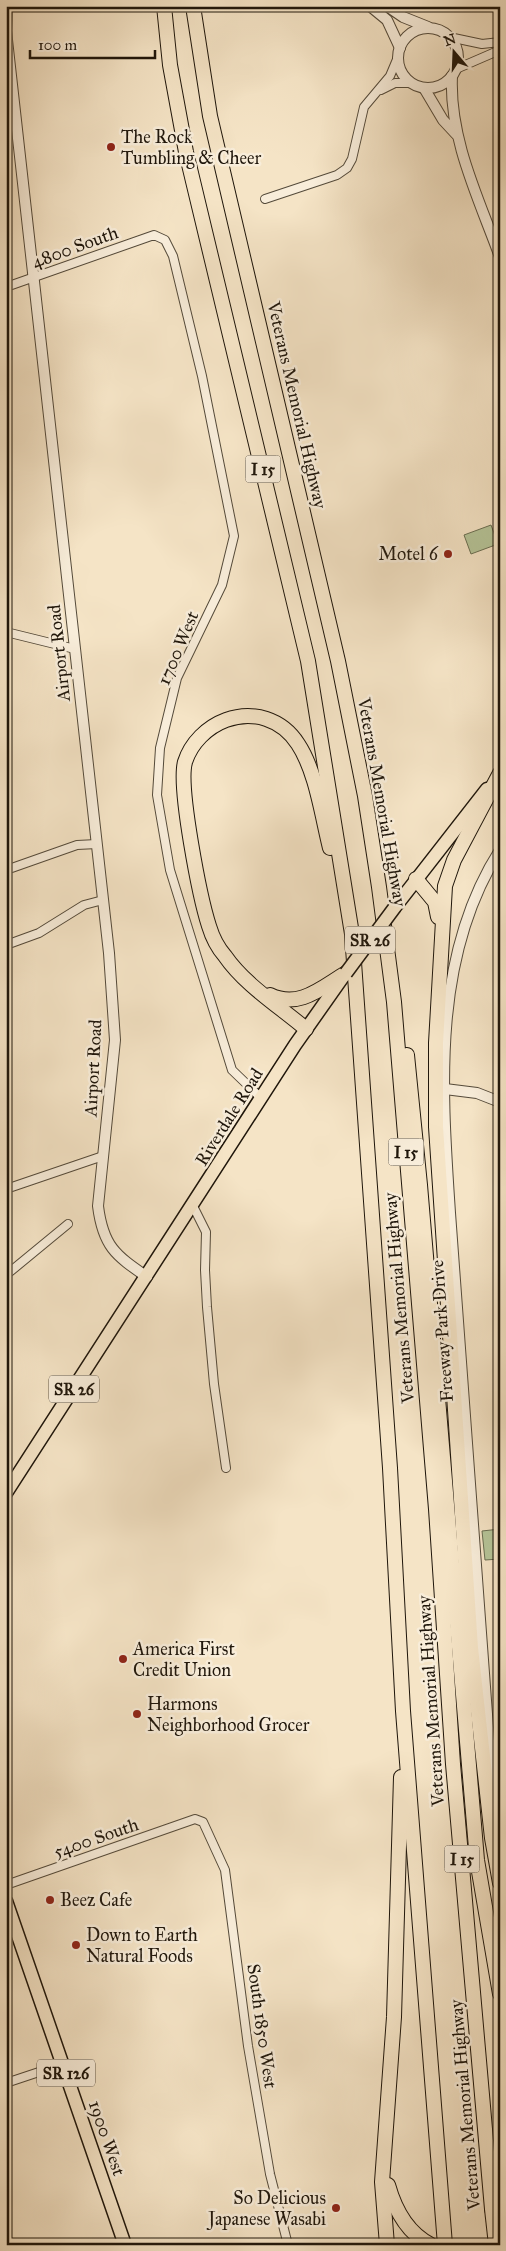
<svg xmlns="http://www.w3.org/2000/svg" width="506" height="2251" font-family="'IM FELL Great Primer',serif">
<rect width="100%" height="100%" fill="#f5e4c6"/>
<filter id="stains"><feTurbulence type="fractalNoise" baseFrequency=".004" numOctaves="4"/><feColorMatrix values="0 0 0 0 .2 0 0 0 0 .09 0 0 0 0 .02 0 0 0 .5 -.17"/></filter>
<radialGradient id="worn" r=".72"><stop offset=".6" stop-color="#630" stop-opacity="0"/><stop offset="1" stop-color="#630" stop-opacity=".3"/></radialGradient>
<g fill="#b6c599" stroke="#6a6e52">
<polygon points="491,525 498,544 471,554 464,535"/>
<polygon points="500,1529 500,1559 485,1560 482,1531"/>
</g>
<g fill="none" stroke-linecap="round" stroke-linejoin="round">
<g stroke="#544a3a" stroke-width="10">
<g id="minor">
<polyline points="449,37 482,44 500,42"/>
<polyline points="456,69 500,50"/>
<polyline points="381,90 395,83 411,83"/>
<polyline points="265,199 337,175 347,168 352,159 364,107 390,76 398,57"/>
<polyline points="6,287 154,235 165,240 173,256 202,376 234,536 222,585 177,678 160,748 157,795 170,870 232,1070 261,1098"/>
<polyline points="6,632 75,649"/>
<polyline points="6,870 77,845 97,844"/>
<polyline points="6,945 39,933 84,905 103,900"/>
<polyline points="6,1189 103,1156"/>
<polyline points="193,1206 206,1232 205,1270 207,1307 214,1384 226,1468"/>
<polyline points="6,1275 68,1224"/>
<polyline points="6,1885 195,1819 203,1822 225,1870 248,2046 270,2174 288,2245"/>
<polyline points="6,2083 63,2064"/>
</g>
</g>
<g stroke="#544a3a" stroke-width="12">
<g id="tertiary">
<path d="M 7,6 L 6,31 L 109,953 L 115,1040 L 98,1206 C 103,1246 115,1255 147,1277"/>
<polyline points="370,6 387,20 400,48"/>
<polyline points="387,6 403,17 428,27"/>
<circle cx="428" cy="58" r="30"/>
<path d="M 452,76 C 449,139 479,199 500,257"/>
<polyline points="424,88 443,120 456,134"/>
<path d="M 500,850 C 431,958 442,1091 450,1213 L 489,1741 L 500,1819"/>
<polyline points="445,1089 477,1093 500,1102"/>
</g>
</g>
<g stroke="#1f160b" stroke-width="15">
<g id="primary">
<polyline points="395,907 487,789"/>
<polyline points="6,1493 295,1045 345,974"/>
<polyline points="6,1901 125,2245"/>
</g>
</g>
<g stroke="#1f160b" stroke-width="16">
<g id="motorway">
<polyline points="164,6 170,65 186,152 308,661 352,934 390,1468 403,1711 445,2245"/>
<polyline points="193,6 210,116 338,661 365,796 379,887 394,1002 436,1509 453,1764 492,2209"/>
<polyline points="500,773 454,860 445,886 436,1043 436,1127 471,1648 492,1838 500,1883"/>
<polyline points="416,879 435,902 438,917"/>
<path d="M 270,995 C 299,1009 321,988 346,973"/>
<path d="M 306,1029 C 279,1006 245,985 225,956 C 218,948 212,936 209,926 C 200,898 178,787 185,762 C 191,743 207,727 226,720 C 253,710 282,719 298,744 C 316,771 322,816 330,848"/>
<polyline points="407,1055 420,1185 477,1860 500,1994"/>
<path d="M 388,2185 C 395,2210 407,2233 431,2245"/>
<polyline points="387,2245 382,2182 394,2017 401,1777"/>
</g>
</g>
<use href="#minor" stroke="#f8edda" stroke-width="8"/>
<use href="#tertiary" stroke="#f8edda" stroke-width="10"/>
<use href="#primary" stroke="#f5e4c6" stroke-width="12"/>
<use href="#motorway" stroke="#f5e4c6" stroke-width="14"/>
<g stroke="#1f160b" stroke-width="15" stroke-linecap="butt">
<polyline id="primary-bridge" points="346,973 395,907"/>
</g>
<g stroke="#1f160b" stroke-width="16" stroke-linecap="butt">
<polyline id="motorway-bridge" points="492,2209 496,2245"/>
</g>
<use href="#primary-bridge" stroke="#f5e4c6" stroke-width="12"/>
<use href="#motorway-bridge" stroke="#f5e4c6" stroke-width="14"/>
</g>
<g fill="#8f2418" stroke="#f8edda" stroke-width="2">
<circle cx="111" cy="147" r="5"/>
<circle cx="448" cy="554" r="5"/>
<circle cx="123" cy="1659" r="5"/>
<circle cx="137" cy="1714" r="5"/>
<circle cx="50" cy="1900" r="5"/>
<circle cx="76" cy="1945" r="5"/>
<circle cx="336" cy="2208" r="5"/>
</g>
<g text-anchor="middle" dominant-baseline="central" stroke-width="5" stroke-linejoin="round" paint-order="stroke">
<g fill="#f8edda" stroke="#605649" stroke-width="1">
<rect x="245.5" y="455.5" width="35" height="27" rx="4"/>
<rect x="345" y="926.5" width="50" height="27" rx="4"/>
<rect x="388.5" y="1138.5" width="35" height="27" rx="4"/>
<rect x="49" y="1375.5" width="50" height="27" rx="4"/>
<rect x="444.5" y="1845.5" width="35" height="27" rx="4"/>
<rect x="37" y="2059.5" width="58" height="27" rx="4"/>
</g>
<g font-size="16" font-weight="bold" fill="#1f160b">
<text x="263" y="469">I 15</text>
<text x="370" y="940">SR 26</text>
<text x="406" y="1152">I 15</text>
<text x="74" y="1389">SR 26</text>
<text x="462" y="1859">I 15</text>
<text x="66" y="2073">SR 126</text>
</g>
<g font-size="18" fill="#1f160b" stroke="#f8edda" text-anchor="start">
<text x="121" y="137">The Rock<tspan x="121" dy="21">Tumbling &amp; Cheer</tspan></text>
<text x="438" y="554" text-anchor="end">Motel 6</text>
<text x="133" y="1649">America First<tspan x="133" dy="21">Credit Union</tspan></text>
<text x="147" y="1704">Harmons<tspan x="147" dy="21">Neighborhood Grocer</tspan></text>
<text x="60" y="1900">Beez Cafe</text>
<text x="86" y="1935">Down to Earth<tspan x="86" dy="21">Natural Foods</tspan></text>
<text x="326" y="2198" text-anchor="end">So Delicious<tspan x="326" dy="21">Japanese Wasabi</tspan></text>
</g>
<g font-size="18" fill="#1f160b" stroke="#f8edda">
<text transform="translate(75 247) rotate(-20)">4800 South</text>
<text transform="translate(297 405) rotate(77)">Veterans Memorial Highway</text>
<text transform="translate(178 648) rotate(-67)">1700 West</text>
<text transform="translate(59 653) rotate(-96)">Airport Road</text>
<text transform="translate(382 802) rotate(80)">Veterans Memorial Highway</text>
<text transform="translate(93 1068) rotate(-87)">Airport Road</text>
<text transform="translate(229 1117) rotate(-58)">Riverdale Road</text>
<text transform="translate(399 1298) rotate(-95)">Veterans Memorial Highway</text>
<text transform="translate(442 1331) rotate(-94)">Freeway Park Drive</text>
<text transform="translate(431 1701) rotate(-94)">Veterans Memorial Highway</text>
<text transform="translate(96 1838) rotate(-19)">5400 South</text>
<text transform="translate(262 2026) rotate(82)">South 1850 West</text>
<text transform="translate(465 2105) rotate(-95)">Veterans Memorial Highway</text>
<text transform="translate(107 2138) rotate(71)">1900 West</text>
</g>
</g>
<rect width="506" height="2251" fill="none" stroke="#f5e4c6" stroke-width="25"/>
<rect x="8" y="8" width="491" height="2236" fill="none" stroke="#1f160b" stroke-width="2.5"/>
<rect x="12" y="12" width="481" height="2226" fill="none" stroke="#1f160b"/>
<g transform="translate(454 52) rotate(341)" stroke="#f8edda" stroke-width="4" paint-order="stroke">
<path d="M0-4L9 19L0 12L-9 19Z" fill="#1f160b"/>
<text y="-8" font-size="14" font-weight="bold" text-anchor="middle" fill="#1f160b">N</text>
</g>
<path d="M30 50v8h125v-8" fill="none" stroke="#1f160b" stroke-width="2.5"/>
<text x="38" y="50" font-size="15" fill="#1f160b" stroke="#f8edda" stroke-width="4" paint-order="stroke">100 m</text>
<rect width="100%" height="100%" filter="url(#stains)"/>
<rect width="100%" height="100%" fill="url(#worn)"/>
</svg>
